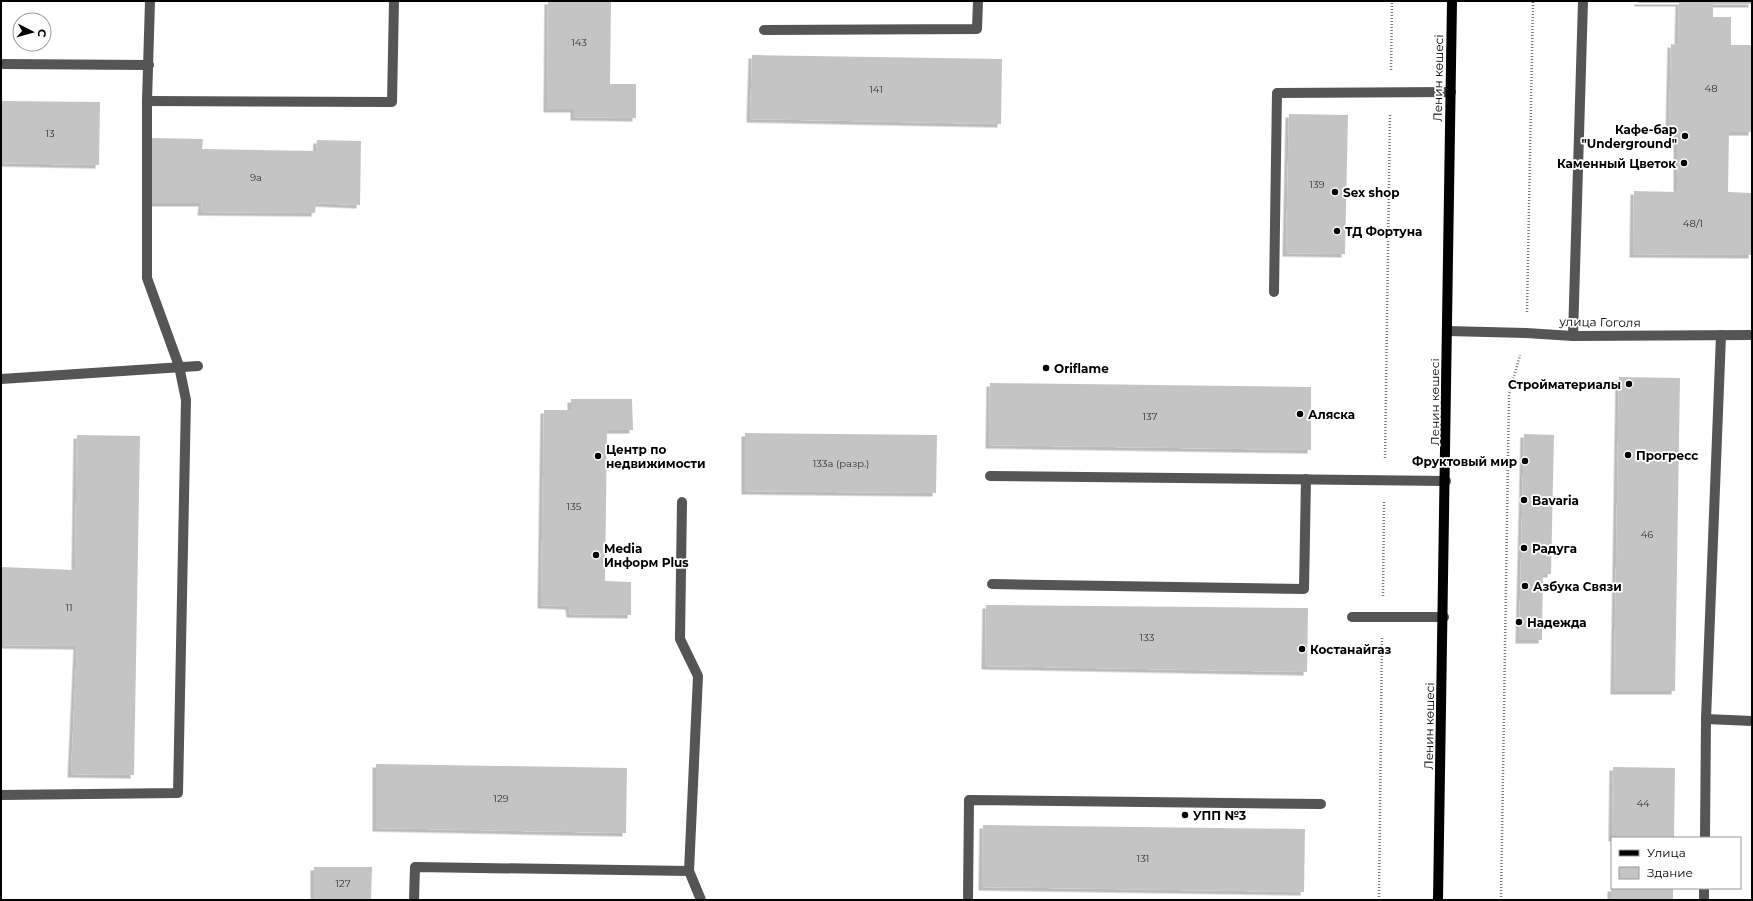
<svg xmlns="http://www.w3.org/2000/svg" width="1753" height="901" font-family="Montserrat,sans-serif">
<defs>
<filter id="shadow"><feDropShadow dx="-3.5" dy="3.5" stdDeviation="0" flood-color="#0004"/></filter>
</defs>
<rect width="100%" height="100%" fill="#fff"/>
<g fill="#c4c4c4" filter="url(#shadow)">
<polygon points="548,1 611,1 610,84 636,84 636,118 574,117 574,109 547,109"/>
<polygon points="1638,1 1752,1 1752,4 1713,4 1713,17 1731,17 1731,45 1752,45 1752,132 1729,132 1728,192 1752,193 1752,255 1633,254 1634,191 1677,192 1677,132 1669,131 1671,44 1678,45 1679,3 1638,3"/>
<polygon points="752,55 1002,59 1001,124 750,119"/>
<polygon points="1,101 100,102 99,165 1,163"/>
<polygon points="1289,114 1348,115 1345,254 1286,253"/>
<polygon points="152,138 203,139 202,149 316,151 317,140 361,141 360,205 316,203 315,213 201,212 202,203 151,203"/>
<polygon points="1619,377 1680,378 1675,691 1614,691"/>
<polygon points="990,383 1311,387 1311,450 989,445"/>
<polygon points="571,399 632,399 633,430 607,430 605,581 631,582 631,615 570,614 569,606 541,605 544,410 571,410"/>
<polygon points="745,433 937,435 936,493 745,491"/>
<polygon points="1524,434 1554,435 1551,574 1543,574 1542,640 1519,640"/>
<polygon points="77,435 140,436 134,775 71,774 77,646 1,645 1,567 75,570"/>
<polygon points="986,605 1308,608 1307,672 985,666"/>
<polygon points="376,764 627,768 626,833 376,828"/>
<polygon points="1613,767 1675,768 1674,838 1612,838"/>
<polygon points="983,825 1305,829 1304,892 982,887"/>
<polygon points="314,867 372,867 371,900 314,900"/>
<rect x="1611" y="888" width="62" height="12"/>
</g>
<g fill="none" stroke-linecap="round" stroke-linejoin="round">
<g stroke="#777" stroke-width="2.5" stroke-dasharray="1 2" stroke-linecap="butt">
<polyline points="1391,70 1392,1"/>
<polyline points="1527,312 1533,1"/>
<polyline points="1385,458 1390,113"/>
<polyline points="1383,596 1384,501"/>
<polyline points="1379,900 1382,637"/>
<polyline points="1501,900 1509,395 1520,355"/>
</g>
<g stroke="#555" stroke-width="10">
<polyline points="764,30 977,29 978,1"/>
<polyline points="1,64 149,65"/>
<polyline points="147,101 392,102 394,1"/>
<polyline points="1274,292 1277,93 1451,92"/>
<polyline points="1447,331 1526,333 1573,336 1752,335"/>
<polyline points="1573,336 1583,1"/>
<polyline points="1,379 198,366"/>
<polyline points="990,476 1446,481"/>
<polyline points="682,502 680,639 698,676 689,871 701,900"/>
<polyline points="992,584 1304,589 1306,479"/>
<polyline points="1352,617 1444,617"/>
<polyline points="1706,719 1752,721"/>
<polyline points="1,795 178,793 186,400 179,366 147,278 147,101 150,1"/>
<polyline points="1705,838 1706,719 1721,335"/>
<polyline points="414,900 415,867 689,871"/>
<polyline points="968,900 969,800 1321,804"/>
<polyline points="1704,900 1704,888"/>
</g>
<polyline stroke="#000" stroke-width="10" points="1438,900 1452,1"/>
</g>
<g fill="#000" stroke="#fff" stroke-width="1.5">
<circle cx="1685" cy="136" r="4"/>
<circle cx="1684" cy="163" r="4"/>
<circle cx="1335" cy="192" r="4"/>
<circle cx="1337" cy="231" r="4"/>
<circle cx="1046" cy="368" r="4"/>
<circle cx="1629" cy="384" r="4"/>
<circle cx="1300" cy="414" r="4"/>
<circle cx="1628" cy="455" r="4"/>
<circle cx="598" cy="456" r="4"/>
<circle cx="1525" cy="461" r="4"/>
<circle cx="1524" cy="500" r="4"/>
<circle cx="1524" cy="548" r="4"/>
<circle cx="596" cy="555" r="4"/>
<circle cx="1525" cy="586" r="4"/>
<circle cx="1519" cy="622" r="4"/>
<circle cx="1302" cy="649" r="4"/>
<circle cx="1185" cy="815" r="4"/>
</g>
<g text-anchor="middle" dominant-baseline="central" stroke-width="3.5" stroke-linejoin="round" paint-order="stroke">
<g font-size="10" fill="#313131">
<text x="579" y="42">143</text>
<text x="1711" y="88">48</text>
<text x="876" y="89">141</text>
<text x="50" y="133">13</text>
<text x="256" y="177">9а</text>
<text x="1317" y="184">139</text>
<text x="1693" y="223">48/1</text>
<text x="1150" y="416">137</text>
<text x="841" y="463">133а (разр.)</text>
<text x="574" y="506">135</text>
<text x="1647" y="534">46</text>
<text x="69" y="607">11</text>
<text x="1147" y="637">133</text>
<text x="501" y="798">129</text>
<text x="1643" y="803">44</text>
<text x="1143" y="858">131</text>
<text x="343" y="883">127</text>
</g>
<g font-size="12" fill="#000" stroke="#fff">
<text transform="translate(1438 78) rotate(-89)">Ленин көшесі</text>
<text transform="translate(1600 322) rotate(1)">улица Гоголя</text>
<text transform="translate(1434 402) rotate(-90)">Ленин көшесі</text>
<text transform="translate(1429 726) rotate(-89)">Ленин көшесі</text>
</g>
<g font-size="12" font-weight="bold" fill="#000" stroke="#fff" text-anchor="start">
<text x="1677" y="129" text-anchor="end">Кафе-бар<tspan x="1677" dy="14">"Underground"</tspan></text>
<text x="1676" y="163" text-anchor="end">Каменный Цветок</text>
<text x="1343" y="192">Sex shop</text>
<text x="1345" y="231">ТД Фортуна</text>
<text x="1054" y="368">Oriflame</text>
<text x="1621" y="384" text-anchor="end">Стройматериалы</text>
<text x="1308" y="414">Аляска</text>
<text x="606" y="449">Центр по<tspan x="606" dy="14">недвижимости</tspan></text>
<text x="1636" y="455">Прогресс</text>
<text x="1517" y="461" text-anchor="end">Фруктовый мир</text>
<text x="1532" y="500">Bavaria</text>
<text x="604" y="548">Media<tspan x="604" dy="14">Информ Plus</tspan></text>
<text x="1532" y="548">Радуга</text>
<text x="1533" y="586">Азбука Связи</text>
<text x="1527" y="622">Надежда</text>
<text x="1310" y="649">Костанайгаз</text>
<text x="1193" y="815">УПП №3</text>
</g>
</g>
<rect width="1753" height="901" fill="none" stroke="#000000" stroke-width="4"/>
<rect x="1611" y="837" width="130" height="52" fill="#ffffff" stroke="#999999"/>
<rect x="1619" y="850" width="20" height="6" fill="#000000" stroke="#999999"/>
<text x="1647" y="857" font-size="12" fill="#000000">Улица</text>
<rect x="1619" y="867" width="20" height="12" fill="#c4c4c4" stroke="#999999"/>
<text x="1647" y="877" font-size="12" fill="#000000">Здание</text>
<g transform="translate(32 32) rotate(96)"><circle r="19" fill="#ffffff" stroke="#999999"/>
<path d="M0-3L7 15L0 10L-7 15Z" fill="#000000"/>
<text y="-6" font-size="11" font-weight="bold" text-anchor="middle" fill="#000000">С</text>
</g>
</svg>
